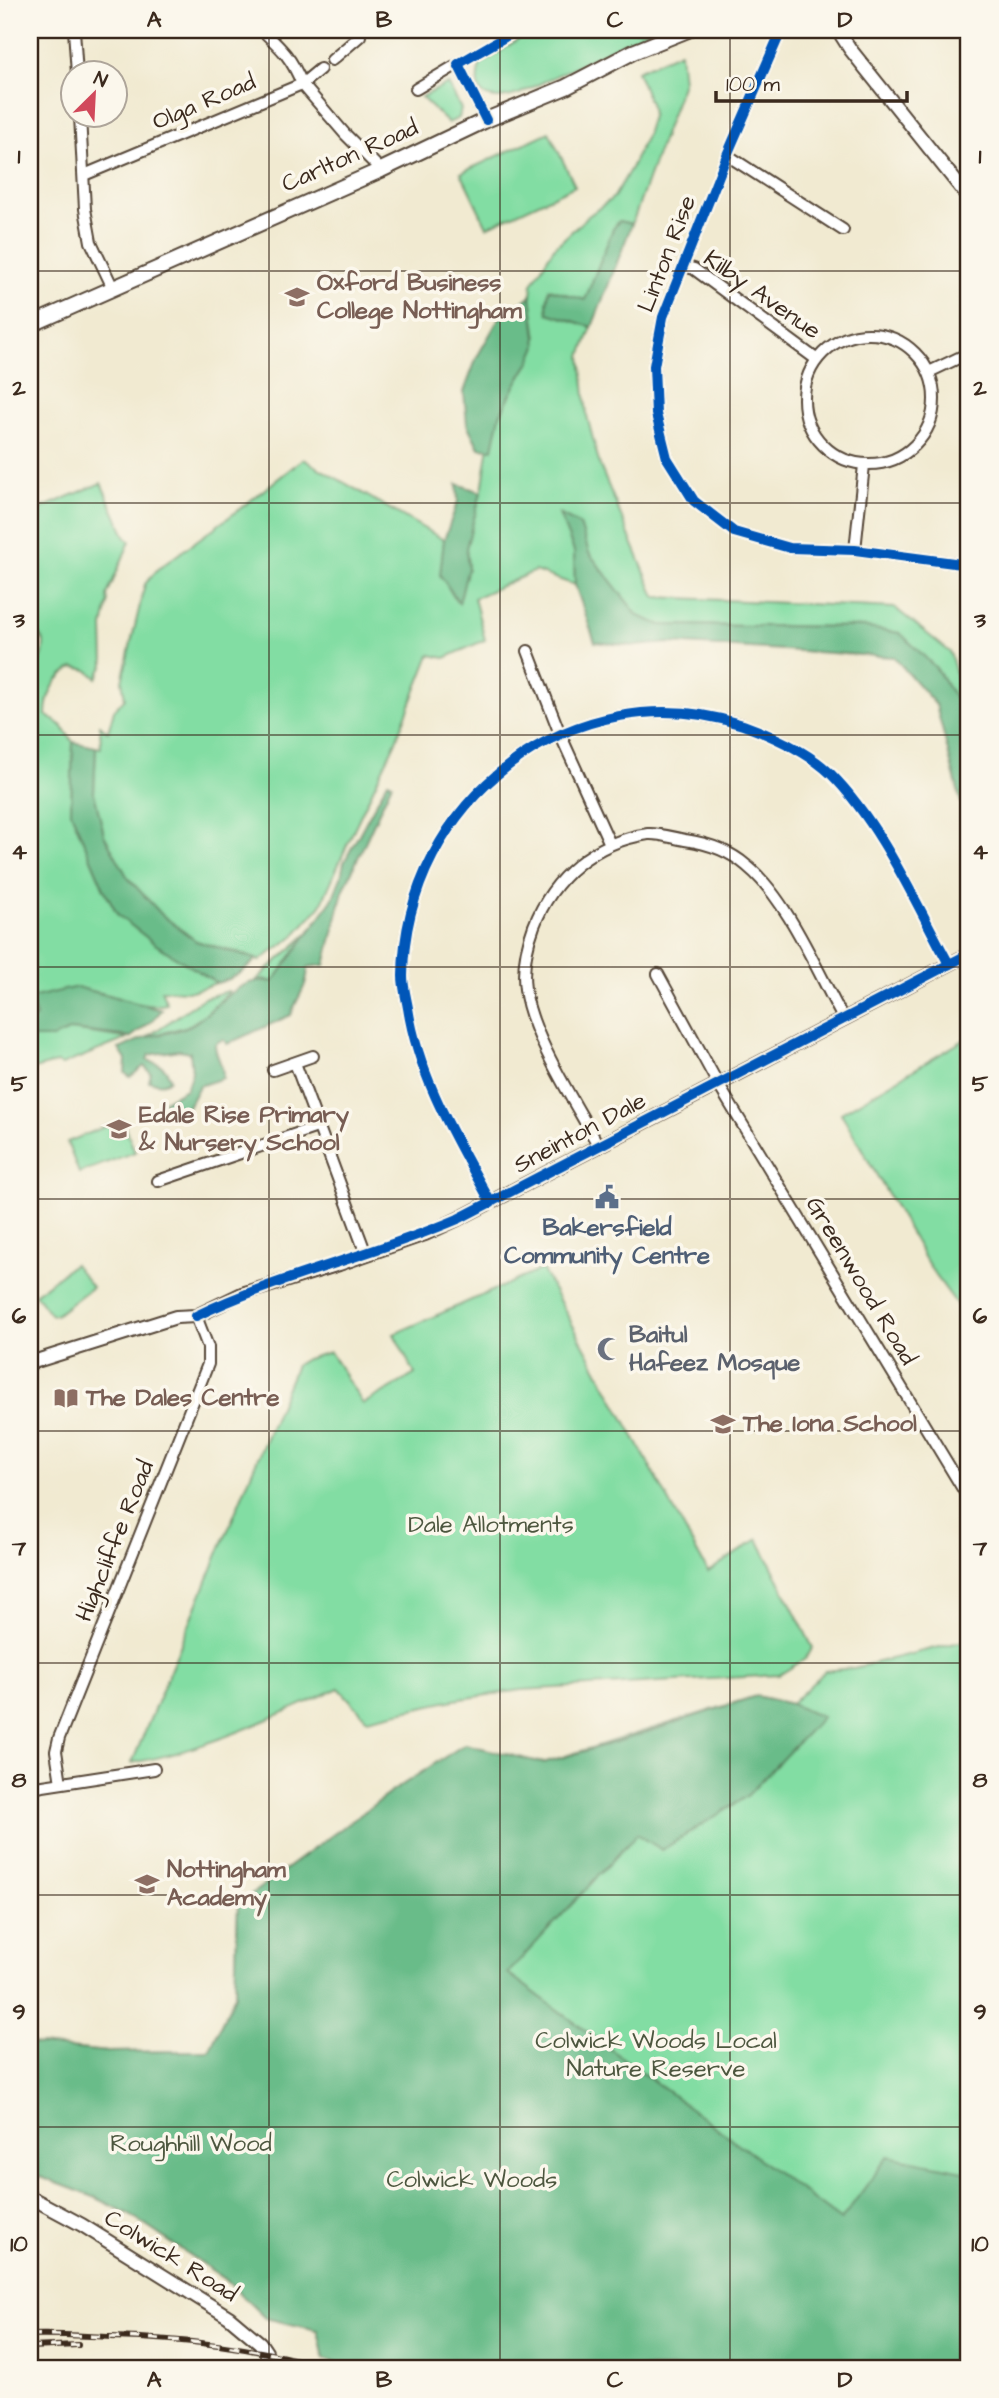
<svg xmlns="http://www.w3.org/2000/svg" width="999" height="2398" font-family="'Architects Daughter',sans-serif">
<rect width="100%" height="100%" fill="#fbf7ec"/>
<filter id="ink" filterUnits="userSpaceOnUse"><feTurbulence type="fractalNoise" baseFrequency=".0143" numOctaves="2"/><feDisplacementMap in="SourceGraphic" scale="14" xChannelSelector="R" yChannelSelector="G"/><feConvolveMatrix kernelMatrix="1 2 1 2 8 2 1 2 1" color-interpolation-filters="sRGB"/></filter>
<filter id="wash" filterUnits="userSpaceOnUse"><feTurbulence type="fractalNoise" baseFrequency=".00686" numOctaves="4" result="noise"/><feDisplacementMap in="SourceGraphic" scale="28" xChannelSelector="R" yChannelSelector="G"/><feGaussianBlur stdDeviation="1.57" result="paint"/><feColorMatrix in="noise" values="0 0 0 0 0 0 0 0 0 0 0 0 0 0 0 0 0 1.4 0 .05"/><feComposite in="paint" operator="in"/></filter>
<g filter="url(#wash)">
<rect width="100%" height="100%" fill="#f1ead1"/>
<g fill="#82dda3" stroke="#5e8460" stroke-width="2">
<path d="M 532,30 L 650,30 L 519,94 C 492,102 470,100 480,65 Z"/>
<polygon points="680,52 683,82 632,224 619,221 613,229 585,300 550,289 547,304 548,313 592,327 581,356 587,416 600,466 655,597 895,608 950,652 969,721 936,668 860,627 661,625 638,616 589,553 580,525 560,515 574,551 575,585 535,571 474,598 485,640 445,658 430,655 395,743 354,829 321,905 293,937 259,961 246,955 196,941 162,915 128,878 104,835 94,793 96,747 101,748 100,725 108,732 114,710 125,698 122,681 145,584 158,569 236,512 303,459 444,540 441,575 456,601 468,568 466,548 483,485 491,432 516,384 530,362 537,338 531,296 532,284 553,249 587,217 614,197 631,168 645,138 652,116 651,106 637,71"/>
<polygon points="448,84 461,109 459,118 448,123 421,97"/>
<polygon points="549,132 575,186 487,227 461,173"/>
<path d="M 101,483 L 126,538 L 130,541 L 107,595 L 108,603 L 103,627 L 104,665 L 97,678 L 87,670 L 74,667 C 56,676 46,694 46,715 L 62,726 L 73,742 L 71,812 L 104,889 L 118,915 L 155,944 L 217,983 L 192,991 L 161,990 L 167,1004 C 139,1011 114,991 85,991 C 67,991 48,996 30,998 L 36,1017 L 30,1021 L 30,672 L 35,671 L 43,655 L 44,642 L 30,622 L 30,513 Z"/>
<path d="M 308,933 L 273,982 L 264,979 L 255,982 C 272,964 291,950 308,933 Z"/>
<polygon points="227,991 229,992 205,1015 188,1026 147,1037 204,998"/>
<polygon points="71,1030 124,1038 131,1037 62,1065 56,1063 30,1070 30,1036 33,1038 53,1038"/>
<polygon points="969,1037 969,1321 931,1269 841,1113"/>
<polygon points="122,1120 135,1152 79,1173 67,1142"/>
<polygon points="74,1264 92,1287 56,1315 51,1315 35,1294"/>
<path d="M 542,1269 L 708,1572 L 758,1539 L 813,1648 L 805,1659 L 779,1675 L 521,1690 L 454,1700 L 367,1719 L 339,1688 C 271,1718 206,1750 132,1763 L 296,1365 L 306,1359 L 330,1352 L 363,1404 L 415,1374 L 394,1334 Z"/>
<polygon points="964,1641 969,1650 969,2368 355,2368 324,2359 318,2330 265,2318 225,2279 127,2213 97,2198 30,2173 30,2044 107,2052 209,2051 235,1995 238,1904 390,1793 465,1744 543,1763 756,1696 791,1704 825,1671 854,1668"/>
</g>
<g fill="#69bc89" stroke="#527354" stroke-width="2">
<polygon points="619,221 632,224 592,327 548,313 547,304 549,289 585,300 613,229"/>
<polygon points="531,296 537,346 530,362 516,384 500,415 493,449 479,448 467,424 464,392 477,357 500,317"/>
<polygon points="457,484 481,492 466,548 468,568 459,603 440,575 444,540 458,501"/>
<polygon points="559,514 580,525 589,553 638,616 661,625 861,627 900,633 936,668 969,721 969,797 961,802 936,705 894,657 669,643 635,646 595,642 575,585 574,551"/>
<path d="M 73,742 L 96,747 L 94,793 L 104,835 L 128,878 L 162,915 L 196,941 L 256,959 C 245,972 233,979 217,983 L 155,944 L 118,915 L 104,889 L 71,812 Z"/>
<path d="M 388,781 L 392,783 L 343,891 L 325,965 L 308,967 C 307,990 298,994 291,1015 L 227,1044 L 223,1039 L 215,1044 C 215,1056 224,1065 223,1078 L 199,1086 L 186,1110 L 166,1105 L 164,1101 L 186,1089 L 192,1072 L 190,1052 L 179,1050 L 149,1055 L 147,1060 C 160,1064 166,1066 170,1079 C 164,1086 156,1083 149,1081 L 151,1073 L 144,1066 L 130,1077 L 125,1073 L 126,1060 L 119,1049 C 129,1045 139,1039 149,1037 C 162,1033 178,1032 191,1025 C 217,1010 239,973 273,982 L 332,900 L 341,877 L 344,862 Z"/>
<polygon points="77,987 162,1010 152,1021 131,1037 71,1030 53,1038 32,1038 30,1035 30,1021 36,1017 30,998"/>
<polygon points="756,1696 791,1704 822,1717 747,1796 662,1850 637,1834 508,1973 841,2220 888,2156 969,2172 969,2368 355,2368 324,2359 318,2330 265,2318 225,2279 127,2213 97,2198 30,2173 30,2044 107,2052 209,2051 235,1995 238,1904 390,1793 465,1744 543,1763 620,1741"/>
</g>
</g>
<g filter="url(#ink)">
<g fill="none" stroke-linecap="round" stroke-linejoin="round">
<g stroke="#564739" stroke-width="14">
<g id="minor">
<polyline points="74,30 77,74"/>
<path d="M 262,30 C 282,49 291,57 302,84 L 320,69"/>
<polyline points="779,30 778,38 727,155 663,317 654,366 656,414 667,458 694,501 734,532 790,548 855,550 969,565"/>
<polyline points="170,31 173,30"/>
<polyline points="332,60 360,36"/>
<polyline points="416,89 458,64"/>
<polyline points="80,116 85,209 91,242 113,288"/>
<polyline points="486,120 458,64 517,30"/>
<polyline points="727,155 843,230"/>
<polyline points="84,175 302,84 345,134 381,170"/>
<polyline points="683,266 694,269 816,359"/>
<circle cx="869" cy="399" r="65"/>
<polyline points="929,372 969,353"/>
<polyline points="855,550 864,465"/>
<polyline points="528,651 560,734 610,844"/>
<polyline points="658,974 718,1084 969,1499"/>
<polyline points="295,1063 366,1254"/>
<polyline points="273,1070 313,1056"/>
<path d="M 599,1147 C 576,1104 531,1036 525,989 C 522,968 527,945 534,926 C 553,877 594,842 648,834 C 659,833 673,838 685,840 C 706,843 730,851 747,866 C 787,898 818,973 843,1018"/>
<polyline points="158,1181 317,1127"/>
<path d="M 491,1203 C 457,1140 419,1079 408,1008 C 406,997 403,986 403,976 C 404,802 574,669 743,725 C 773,736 807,751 831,774 C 881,824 915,902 949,964"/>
<polyline points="61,1783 56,1751 59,1738 208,1364 208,1347 196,1316"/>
<polyline points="30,1788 154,1769"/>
</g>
</g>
<g stroke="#564739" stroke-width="16">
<g id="tertiary">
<polyline points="838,30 850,49 969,198"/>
<polyline points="30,1363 176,1317 196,1316 242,1294 339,1264 425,1234 458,1219 969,954"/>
<polyline points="30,2197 82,2225 229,2317 260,2343 266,2352 272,2368"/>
</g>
</g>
<g stroke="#564739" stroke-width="18">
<polyline id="secondary" points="30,325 381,170 486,120 566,87 633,52 688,30"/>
</g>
<use href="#minor" stroke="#fff" stroke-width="10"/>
<use href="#tertiary" stroke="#fff" stroke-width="12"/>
<use href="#secondary" stroke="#fff" stroke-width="14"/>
<g stroke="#3b2a1e" stroke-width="6">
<g id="rail">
<path d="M 30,2335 C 57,2334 84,2336 111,2337 C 189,2339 253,2347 329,2368"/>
<polyline points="30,2347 78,2345"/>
</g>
</g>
<use href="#rail" stroke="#fbf7ec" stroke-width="3.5" stroke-dasharray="10" stroke-linecap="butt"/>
<g stroke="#fbf7ec" stroke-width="15">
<g id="cycleway">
<polyline points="779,30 778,38 727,155 663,317 654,366 656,414 667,458 694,501 734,532 790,548 855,550 969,565"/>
<polyline points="486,120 458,64 517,30"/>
<path d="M 491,1203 C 457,1140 419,1079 408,1008 C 406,997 403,986 403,976 C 404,802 574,669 743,725 C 773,736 807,751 831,774 C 881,824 915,902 949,964"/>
<path d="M 196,1316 C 280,1275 372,1256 458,1219 L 969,954"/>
</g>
</g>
<use href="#cycleway" stroke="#0057b8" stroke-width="10"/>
</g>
</g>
<path fill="none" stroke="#3b2a1e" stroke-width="2" stroke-opacity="0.55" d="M 269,30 L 269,2368M 500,30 L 500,2368M 730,30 L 730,2368M 30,271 L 969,271M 30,503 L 969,503M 30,735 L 969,735M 30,967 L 969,967M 30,1199 L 969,1199M 30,1431 L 969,1431M 30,1663 L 969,1663M 30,1895 L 969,1895M 30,2127 L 969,2127"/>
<defs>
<g id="university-bare" transform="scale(1.89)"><path d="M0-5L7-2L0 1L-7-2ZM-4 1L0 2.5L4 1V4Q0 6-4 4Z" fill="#8d6e63" stroke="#fbf7ec" stroke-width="2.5" paint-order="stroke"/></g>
<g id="school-bare" transform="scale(1.89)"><path d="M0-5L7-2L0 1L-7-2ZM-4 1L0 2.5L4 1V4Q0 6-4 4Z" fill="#8d6e63" stroke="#fbf7ec" stroke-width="2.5" paint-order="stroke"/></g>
<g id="civic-bare" transform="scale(1.89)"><path d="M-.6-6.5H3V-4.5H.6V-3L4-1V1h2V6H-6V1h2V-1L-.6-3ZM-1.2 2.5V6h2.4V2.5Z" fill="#5c6f8a" stroke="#fbf7ec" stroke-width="2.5" paint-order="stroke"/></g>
<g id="mosque-bare" transform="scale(1.89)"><path d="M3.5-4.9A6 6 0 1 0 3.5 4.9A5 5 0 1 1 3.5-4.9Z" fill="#6b7280" stroke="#fbf7ec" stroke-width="2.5" paint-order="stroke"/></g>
<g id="library-bare" transform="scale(1.89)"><path d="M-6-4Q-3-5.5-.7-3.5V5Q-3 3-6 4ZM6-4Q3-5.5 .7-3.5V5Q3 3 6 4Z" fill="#8d6e63" stroke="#fbf7ec" stroke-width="2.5" paint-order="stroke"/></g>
</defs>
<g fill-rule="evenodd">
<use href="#university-bare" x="297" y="297"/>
<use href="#school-bare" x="119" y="1129"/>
<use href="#civic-bare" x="607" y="1197"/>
<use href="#mosque-bare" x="609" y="1349"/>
<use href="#library-bare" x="66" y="1398"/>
<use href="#school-bare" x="723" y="1424"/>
<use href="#school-bare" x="147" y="1884"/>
</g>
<g text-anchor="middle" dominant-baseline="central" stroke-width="7" stroke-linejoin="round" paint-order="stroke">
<g font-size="24" fill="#3b2a1e" stroke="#fbf7ec">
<text transform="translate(204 102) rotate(-23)">Olga Road</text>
<text transform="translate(350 156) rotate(-24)">Carlton Road</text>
<text transform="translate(667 254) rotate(-69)">Linton Rise</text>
<text transform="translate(762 295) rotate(35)">Kilby Avenue</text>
<text transform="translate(580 1133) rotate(-28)">Sneinton Dale</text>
<text transform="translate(861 1281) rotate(59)">Greenwood Road</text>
<text transform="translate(115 1541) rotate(-68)">Highcliffe Road</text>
<text transform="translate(171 2256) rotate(32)">Colwick Road</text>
</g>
<g font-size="24" font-weight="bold" fill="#785e54" stroke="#fbf7ec" text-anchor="start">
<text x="317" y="283">Oxford Business<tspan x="317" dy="28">College Nottingham</tspan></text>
<text x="139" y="1115">Edale Rise Primary<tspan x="139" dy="28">&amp; Nursery School</tspan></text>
<text x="86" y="1398">The Dales Centre</text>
<text x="743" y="1424">The Iona School</text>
<text x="167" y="1870">Nottingham<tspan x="167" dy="28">Academy</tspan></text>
</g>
<g font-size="24" font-weight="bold" fill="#4e5e75" stroke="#fbf7ec">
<text x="607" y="1228">Bakersfield<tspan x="607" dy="28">Community Centre</tspan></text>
</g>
<g font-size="24" font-weight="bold" fill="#5b616d" stroke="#fbf7ec" text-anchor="start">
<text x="629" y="1335">Baitul<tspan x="629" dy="28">Hafeez Mosque</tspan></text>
</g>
<g font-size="24" fill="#4d573f" stroke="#fbf7ec">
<text x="491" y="1525">Dale Allotments</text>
<text x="656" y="2041">Colwick Woods Local<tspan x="656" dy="28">Nature Reserve</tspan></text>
<text x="191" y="2144">Roughhill Wood</text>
<text x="472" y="2180">Colwick Woods</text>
</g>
</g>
<rect width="999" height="2398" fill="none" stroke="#fbf7ec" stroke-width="77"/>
<g transform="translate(94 94) rotate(24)"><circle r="33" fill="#fbf7ec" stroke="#aea59a" stroke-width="2"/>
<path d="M0-5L12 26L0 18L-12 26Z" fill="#d1495b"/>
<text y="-10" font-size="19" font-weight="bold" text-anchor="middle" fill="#3b2a1e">N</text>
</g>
<path d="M716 91v10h191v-10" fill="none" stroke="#3b2a1e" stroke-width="3.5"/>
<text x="726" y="91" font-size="21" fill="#3b2a1e" stroke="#fbf7ec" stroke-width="5" paint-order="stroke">100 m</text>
<rect x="38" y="38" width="922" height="2322" fill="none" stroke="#3b2a1e" stroke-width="2.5"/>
<g font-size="23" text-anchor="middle" font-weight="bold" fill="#3b2a1e">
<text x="154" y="27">A</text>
<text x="384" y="27">B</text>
<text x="615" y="27">C</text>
<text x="845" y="27">D</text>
<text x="19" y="163">1</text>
<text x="980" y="163">1</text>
<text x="19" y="395">2</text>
<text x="980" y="395">2</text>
<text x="19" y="627">3</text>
<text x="980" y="627">3</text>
<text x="19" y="859">4</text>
<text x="980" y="859">4</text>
<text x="19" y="1091">5</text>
<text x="980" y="1091">5</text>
<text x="19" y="1323">6</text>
<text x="980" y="1323">6</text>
<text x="19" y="1555">7</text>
<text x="980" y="1555">7</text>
<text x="19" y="1787">8</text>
<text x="980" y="1787">8</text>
<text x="19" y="2019">9</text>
<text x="980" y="2019">9</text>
<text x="19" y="2251">10</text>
<text x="980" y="2251">10</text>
<text x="154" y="2387">A</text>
<text x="384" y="2387">B</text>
<text x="615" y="2387">C</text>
<text x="845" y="2387">D</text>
</g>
</svg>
